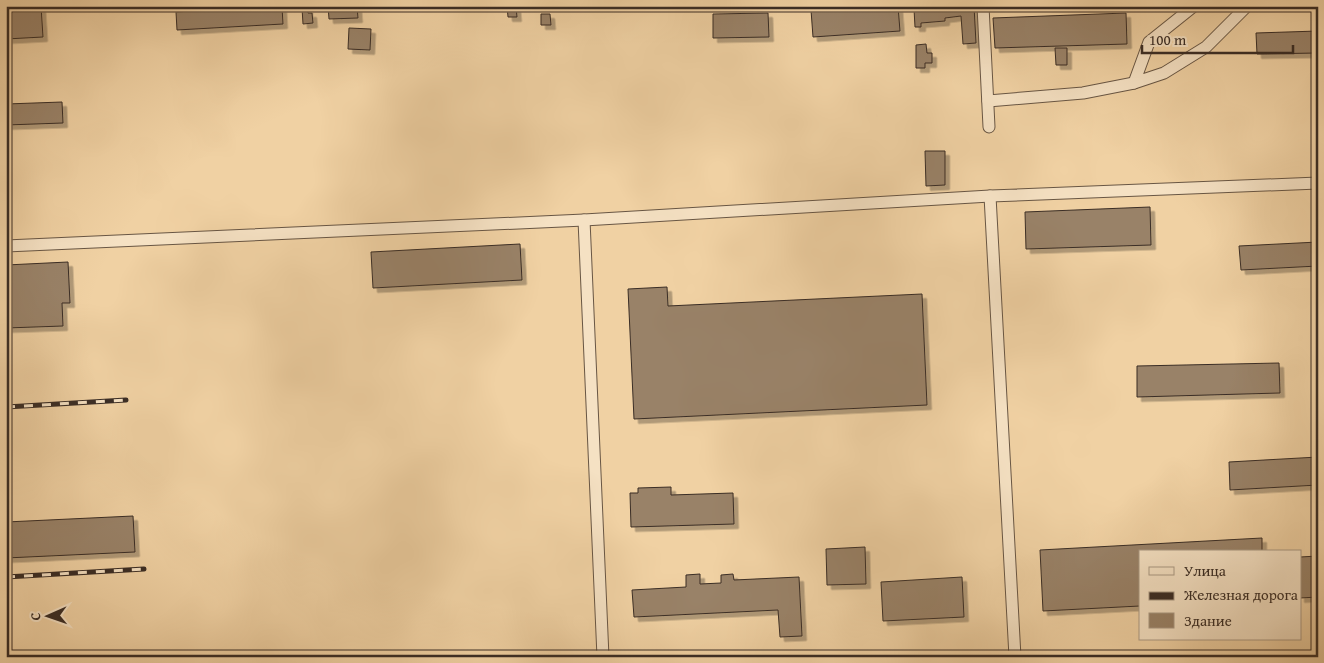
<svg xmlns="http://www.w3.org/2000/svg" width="1324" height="663" font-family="'Gentium Book Plus',serif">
<defs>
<filter id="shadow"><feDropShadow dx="4.5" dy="4.5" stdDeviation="0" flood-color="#0004"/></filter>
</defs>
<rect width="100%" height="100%" fill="#f0d1a3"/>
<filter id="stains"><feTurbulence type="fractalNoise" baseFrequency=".004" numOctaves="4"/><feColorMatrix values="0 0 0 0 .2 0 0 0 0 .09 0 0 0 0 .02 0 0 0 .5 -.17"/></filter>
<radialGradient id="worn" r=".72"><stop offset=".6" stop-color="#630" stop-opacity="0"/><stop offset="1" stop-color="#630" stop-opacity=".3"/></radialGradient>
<g fill="#998267" stroke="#3a2d25" filter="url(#shadow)">
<polygon points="6,6 41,6 43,37 6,39"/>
<polygon points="191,6 263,6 263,8 282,7 283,24 177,30 176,12 191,11"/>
<polygon points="328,6 357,6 358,18 329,19"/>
<polygon points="500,6 516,6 517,17 508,17 507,6"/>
<polygon points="870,6 898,6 900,31 813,37 811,10"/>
<polygon points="950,6 974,6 976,43 963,44 961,16 945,18 945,21 921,23 921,27 915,27 914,9"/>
<polygon points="302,8 308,8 308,13 312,13 313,23 303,24"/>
<polygon points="768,13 769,37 713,38 713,14"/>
<polygon points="1126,13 1127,44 995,48 993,18"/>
<polygon points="541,14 550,14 551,25 541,25"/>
<polygon points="349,28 371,29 370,50 348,49"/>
<polygon points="1318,31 1318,53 1257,54 1256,33"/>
<polygon points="926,44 927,53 932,53 932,63 925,63 925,68 916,68 916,45"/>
<polygon points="1055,48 1067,48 1067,65 1056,65"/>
<polygon points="62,102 63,123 6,125 6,104"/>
<polygon points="925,151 945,151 945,185 926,186"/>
<polygon points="1150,207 1151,245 1026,249 1025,212"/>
<polygon points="1318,242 1318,266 1241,270 1239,246"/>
<polygon points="520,244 522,280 373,288 371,252"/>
<polygon points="68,262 70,303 62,303 63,326 6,328 6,265"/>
<polygon points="667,287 668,306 922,294 927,405 634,419 628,289"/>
<polygon points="1279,363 1280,393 1137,397 1137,366"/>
<polygon points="1318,457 1318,485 1230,490 1229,462"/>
<polygon points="671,487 671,495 733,493 734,524 631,527 630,493 638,493 638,488"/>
<polygon points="133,516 135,552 6,558 6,522"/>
<polygon points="1262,538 1262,552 1140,552 1140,606 1043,611 1040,550"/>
<polygon points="865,547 866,584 827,585 826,549"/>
<polygon points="1318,556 1318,597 1300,598 1300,557"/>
<polygon points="700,574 700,584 721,583 721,575 733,574 734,580 799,577 802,636 780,637 778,610 634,617 632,590 686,587 686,575"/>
<polygon points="962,577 964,617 883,621 881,582"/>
</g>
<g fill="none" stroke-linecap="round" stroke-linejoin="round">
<g stroke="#685644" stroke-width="13">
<g id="minor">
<polyline points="983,6 989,127"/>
<polyline points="1194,6 1149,42 1134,83 1164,73 1206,47 1247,6"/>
<polyline points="988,101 1083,93 1134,83"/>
<polyline points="990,196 1015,657"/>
<polyline points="584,220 603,657"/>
<polyline points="6,246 584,220 990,196 1318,183"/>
</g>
</g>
<use href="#minor" stroke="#f5e1c3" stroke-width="11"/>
<g stroke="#3a2d25" stroke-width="5">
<g id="rail">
<polyline points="6,407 126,400"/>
<polyline points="6,577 144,569"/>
</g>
</g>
<use href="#rail" stroke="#f5e1c3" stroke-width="3" stroke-dasharray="9" stroke-linecap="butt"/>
</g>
<rect width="1324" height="663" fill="none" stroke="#f0d1a3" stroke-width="25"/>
<rect x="8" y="8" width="1309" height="648" fill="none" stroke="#3a2d25" stroke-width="2.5"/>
<rect x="12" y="12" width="1299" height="638" fill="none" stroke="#3a2d25"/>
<rect x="1139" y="550" width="162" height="90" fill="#f5e1c3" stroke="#aa9984"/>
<rect x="1149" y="567" width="25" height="8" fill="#f5e1c3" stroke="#aa9984"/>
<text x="1184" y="576" font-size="15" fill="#3a2d25">Улица</text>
<rect x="1149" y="592" width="25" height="8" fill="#3a2d25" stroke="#aa9984"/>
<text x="1184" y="600" font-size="15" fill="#3a2d25">Железная дорога</text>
<rect x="1149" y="613" width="25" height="15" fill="#998267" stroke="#aa9984"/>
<text x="1184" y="626" font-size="15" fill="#3a2d25">Здание</text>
<g transform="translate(48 616) rotate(268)" stroke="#f5e1c3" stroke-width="4" paint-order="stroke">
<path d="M0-4L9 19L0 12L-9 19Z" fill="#3a2d25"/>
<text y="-8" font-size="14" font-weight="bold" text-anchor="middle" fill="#3a2d25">С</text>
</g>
<path d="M1142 45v8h151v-8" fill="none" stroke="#3a2d25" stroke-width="2.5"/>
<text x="1149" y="45" font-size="15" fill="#3a2d25" stroke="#f5e1c3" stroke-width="4" paint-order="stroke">100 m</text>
<rect width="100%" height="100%" filter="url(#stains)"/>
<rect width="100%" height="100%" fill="url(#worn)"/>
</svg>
